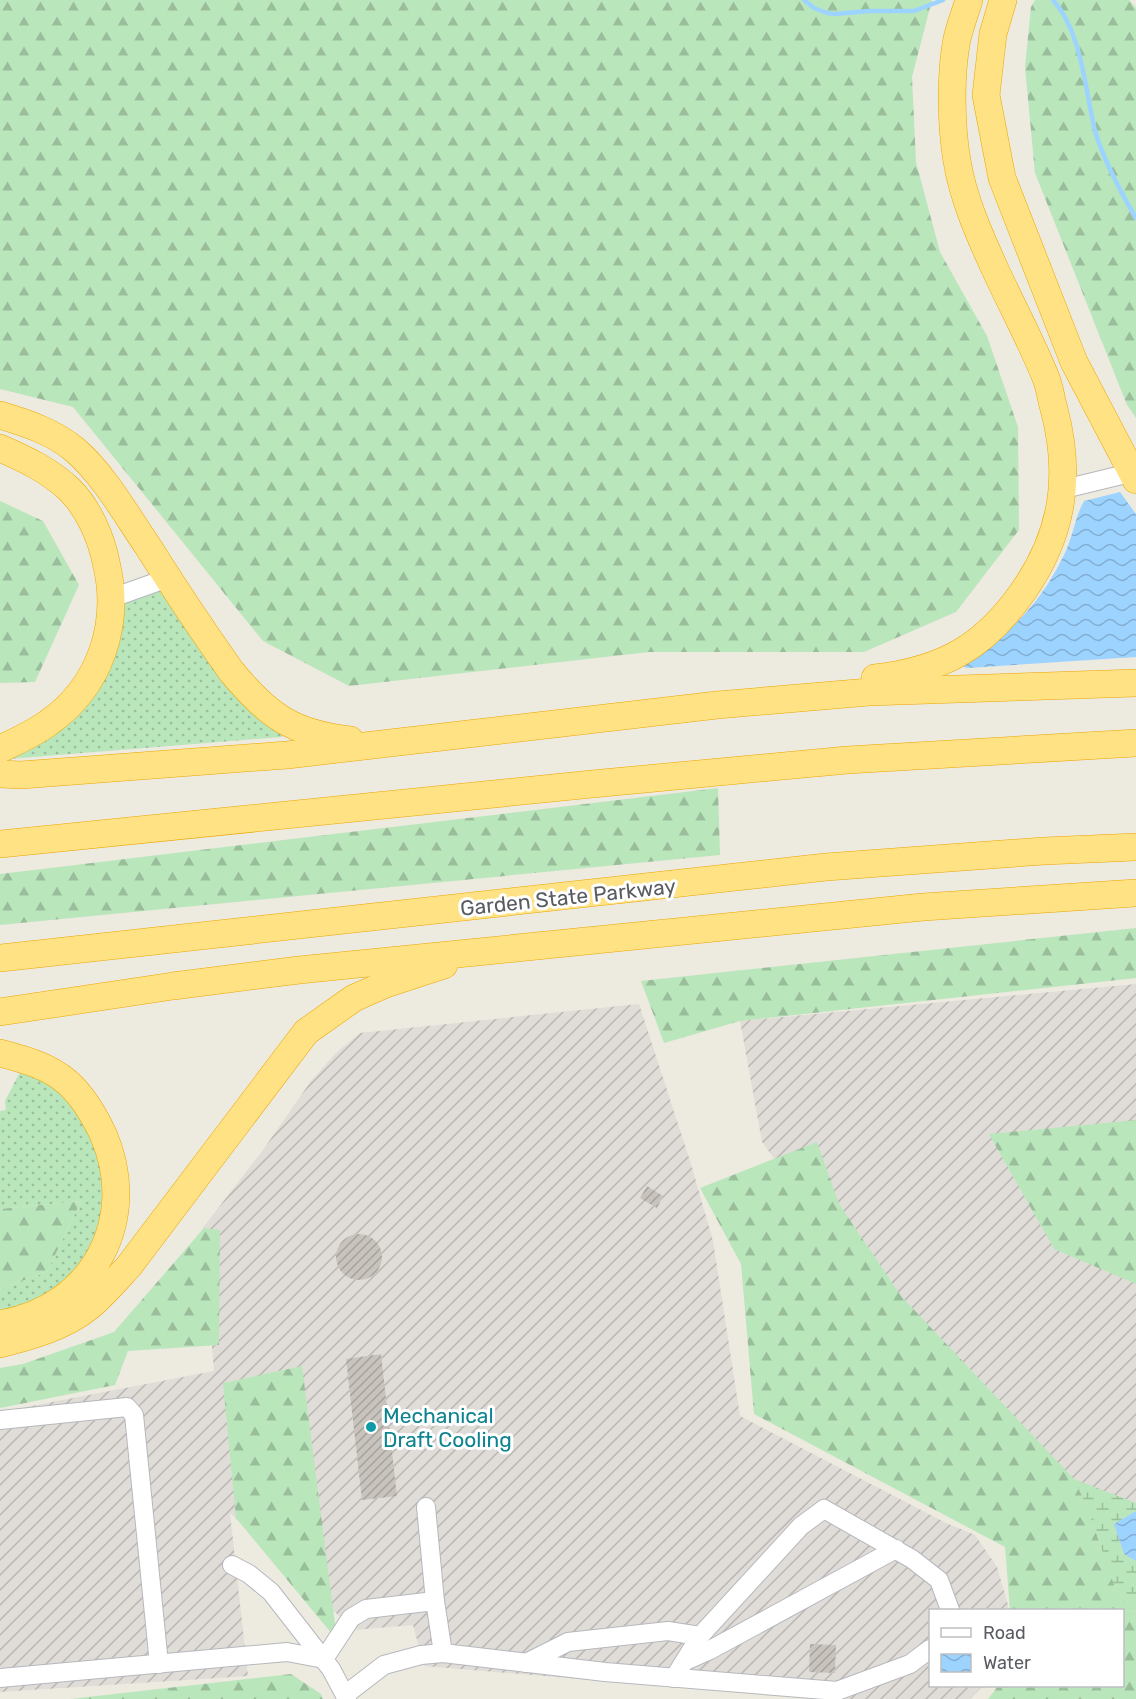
<svg xmlns="http://www.w3.org/2000/svg" width="1136" height="1699" font-family="Rubik,sans-serif">
<defs>
<pattern id="industrial-furrows" width="10" height="10" patternUnits="userSpaceOnUse" patternTransform="scale(1.5)"><rect width="10" height="10" fill="#e0ddd8"/><path d="M-1 1l2-2M0 10L10 0M9 11l2-2" fill="none" stroke="#b9b6b3"/></pattern>
<pattern id="grass-dots" width="8" height="8" patternUnits="userSpaceOnUse" patternTransform="scale(1.5)"><rect width="8" height="8" fill="#bae6bb"/><path d="M2 2h.1M6 6h.1" fill="none" stroke="#9abe9b" stroke-width="1.8" stroke-linecap="round"/></pattern>
<pattern id="forest-firs" width="22" height="20" patternUnits="userSpaceOnUse" patternTransform="scale(1.5)"><rect width="22" height="20" fill="#bae6bb"/><path d="M5 1l3.5 6h-7zM16 11l3.5 6h-7z" fill="#9abe9b"/></pattern>
<pattern id="wetland-marsh" width="20" height="14" patternUnits="userSpaceOnUse" patternTransform="scale(1.5)"><rect width="20" height="14" fill="#bae6bb"/><path d="M1 5h8M5 5V1M11 12h8M15 12V8" fill="none" stroke="#9abe9b"/></pattern>
<pattern id="water-waves" width="16" height="10" patternUnits="userSpaceOnUse" patternTransform="scale(1.5)"><rect width="16" height="10" fill="#9dd3ff"/><path d="M0 5q4-4 8 0t8 0" fill="none" stroke="#83aed2"/></pattern>
<pattern id="building-hatch" width="6" height="6" patternUnits="userSpaceOnUse" patternTransform="scale(1.5)"><rect width="6" height="6" fill="#c8c4bd"/><path d="M-1 1l2-2M0 6l6-6M5 7l2-2" fill="none" stroke="#a5a29d"/></pattern>
</defs>
<rect width="100%" height="100%" fill="#edeae0"/>
<g fill="url(#industrial-furrows)">
<polygon points="1136,984 1136,1606 856,1270 762,1142 740,1021"/>
<polygon points="639,1004 691,1164 713,1241 740,1416 946,1523 975,1535 997,1567 1008,1605 1008,1610 930,1610 930,1686 983,1686 970,1699 822,1699 424,1666 413,1625 354,1630 230,1513 248,1676 0,1692 0,1412 214,1371 202,1229 263,1150 311,1081 336,1053 360,1033"/>
</g>
<g fill="url(#grass-dots)">
<polygon points="156,590 162,591 283,732 282,737 8,759 116,649 125,601"/>
<polygon points="21,1070 41,1078 79,1109 109,1187 98,1242 51,1297 0,1314 0,1289 47,1272 81,1201 0,1209 0,1111 6,1110 5,1101"/>
</g>
<g fill="url(#forest-firs)">
<polygon points="0,0 932,0 912,77 916,162 940,252 987,336 1018,427 1019,530 956,612 864,652 649,652 349,686 263,641 73,407 0,389"/>
<polygon points="1035,0 1129,0 1136,8 1136,418 1127,405 1035,173 1025,67 1031,7"/>
<polygon points="0,501 43,521 79,585 35,682 0,683"/>
<polygon points="718,788 720,855 0,925 0,874"/>
<polygon points="1136,928 1136,978 740,1021 664,1043 641,981"/>
<polygon points="1136,1120 1136,1284 1054,1249 989,1134"/>
<polygon points="817,1142 839,1204 901,1296 1074,1479 1086,1504 1116,1590 1136,1612 1136,1699 988,1699 998,1686 1122,1686 1122,1610 1010,1610 1005,1547 754,1414 741,1264 700,1188"/>
<polygon points="81,1201 47,1272 0,1289 0,1209"/>
<polygon points="204,1228 220,1230 219,1345 128,1351 115,1385 0,1408 0,1368 23,1364 114,1332"/>
<polygon points="302,1366 337,1640 236,1518 223,1383"/>
<polygon points="291,1674 321,1694 323,1699 70,1699"/>
</g>
<polygon fill="url(#wetland-marsh)" points="1074,1479 1136,1503 1136,1511 1114,1524 1124,1554 1136,1561 1136,1612 1116,1590 1086,1504"/>
<g fill="url(#water-waves)">
<path d="M 1120,492 L 1136,514 L 1136,657 L 968,668 L 960,666 C 1009,634 1039,607 1065,553 C 1073,536 1075,517 1084,501 Z"/>
<polygon points="1136,1511 1136,1561 1124,1554 1114,1524"/>
</g>
<g fill="none" stroke-linecap="round" stroke-linejoin="round">
<g stroke="#9dd3ff" stroke-width="4.5">
<polyline points="804,0 814,8 827,13 835,14 869,11 914,11 943,0"/>
<path d="M 1053,0 C 1082,32 1085,90 1095,131 C 1104,161 1120,191 1136,218"/>
</g>
</g>
<g fill="url(#building-hatch)">
<polygon points="647,1186 663,1196 657,1208 640,1198"/>
<circle cx="359" cy="1257" r="23"/>
<polygon points="381,1354 397,1496 362,1500 346,1359"/>
<polygon points="810,1644 836,1645 835,1673 809,1672"/>
</g>
<g fill="none" stroke-linecap="round" stroke-linejoin="round">
<g stroke="#b6b8be" stroke-width="20">
<g id="minor">
<polyline points="1064,489 1130,473"/>
<polyline points="112,598 168,578"/>
<polyline points="0,1420 127,1407 134,1415 159,1664"/>
<polyline points="426,1507 435,1601"/>
<polyline points="232,1565 249,1574 271,1592 331,1669 347,1699"/>
<polyline points="685,1661 710,1650 896,1549"/>
<polyline points="526,1663 568,1642 668,1631 700,1636"/>
<polyline points="0,1678 287,1652 324,1659 351,1618 366,1609 435,1601 443,1653"/>
<polyline points="674,1678 700,1636 801,1526 824,1509 912,1559 939,1580 950,1610"/>
<polyline points="345,1695 384,1665 421,1655 443,1653 605,1672 837,1691 910,1664 930,1649"/>
</g>
</g>
<g stroke="#eca600" stroke-width="28">
<g id="highway">
<polyline points="1003,0 993,34 986,95 1002,178 1074,362 1136,480"/>
<path d="M 0,415 C 26,423 54,432 75,450 C 104,475 125,513 147,545 C 174,588 202,630 231,671 C 268,716 292,733 350,740"/>
<path d="M 0,448 C 25,459 49,470 70,490 C 88,508 101,537 106,562 C 121,623 101,686 48,723 C 33,734 17,741 0,749"/>
<path d="M 875,678 C 942,670 983,648 1022,593 C 1063,535 1072,477 1054,409 C 1051,399 1050,388 1046,378 C 1031,341 1011,304 994,267 C 979,234 963,198 957,161 C 951,126 950,74 957,39 C 960,26 965,13 969,0"/>
<polyline points="0,774 21,775 287,755 717,705 869,692 1136,683"/>
<polyline points="0,844 592,784 847,760 1136,743"/>
<polyline points="0,958 826,867 1044,851 1136,847"/>
<polyline points="0,1012 173,986 299,970 923,907 1136,893"/>
<path d="M 0,1053 C 23,1059 49,1066 67,1082 C 83,1096 94,1115 103,1134 C 141,1220 92,1309 0,1324"/>
<path d="M 0,1344 C 31,1336 65,1327 90,1306 C 104,1294 116,1280 129,1266 L 306,1032 L 354,998 L 386,984 L 444,965"/>
</g>
</g>
<use href="#minor" stroke="#fff" stroke-width="18"/>
<use href="#highway" stroke="#ffe284" stroke-width="27"/>
</g>
<circle fill="#0f9aa8" stroke="#fff" stroke-width="2" cx="371" cy="1427" r="6"/>
<g text-anchor="middle" dominant-baseline="central" stroke-width="6" stroke-linejoin="round" paint-order="stroke">
<g font-size="21" fill="#595d62" stroke="#fff">
<text transform="translate(568 897) rotate(-6)">Garden State Parkway</text>
</g>
<g font-size="21" fill="#0d838f" stroke="#fff" text-anchor="start">
<text x="383" y="1415">Mechanical<tspan x="383" dy="24">Draft Cooling</tspan></text>
</g>
</g>
<rect x="929" y="1609" width="195" height="78" fill="#ffffff" stroke="#bdbec0" stroke-width="1.5"/>
<rect x="941" y="1628" width="30" height="9" fill="#ffffff" stroke="#bdbec0" stroke-width="1.5"/>
<text x="983" y="1639" font-size="18" fill="#595d62">Road</text>
<rect x="941" y="1654" width="30" height="18" fill="url(#water-waves)" stroke="#bdbec0" stroke-width="1.5"/>
<text x="983" y="1669" font-size="18" fill="#595d62">Water</text>
</svg>
